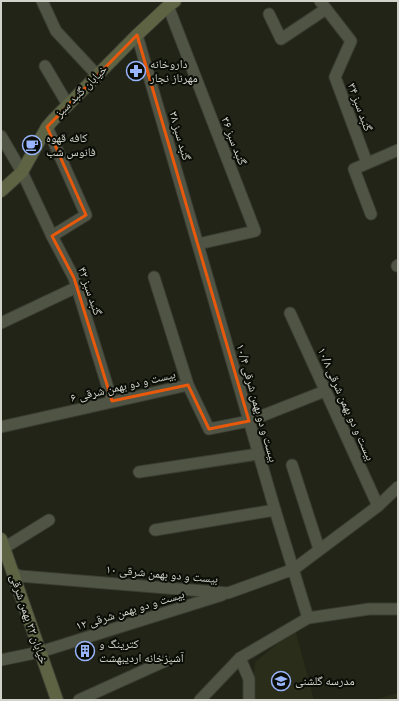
<svg xmlns="http://www.w3.org/2000/svg" width="399" height="701" font-family="'Public Sans','Noto Naskh Arabic',sans-serif">
<rect width="100%" height="100%" fill="#212416"/>
<g fill="#292d19">
<polygon points="295,629 314,700 252,700 255,662"/>
<polygon points="398,693 398,700 373,700"/>
</g>
<g fill="none" stroke-linecap="round" stroke-linejoin="round">
<g stroke="#3b3d33" stroke-width="13">
<g id="minor">
<polyline points="42,1 56,31 97,75"/>
<polyline points="320,1 351,41 335,77 367,163"/>
<polyline points="168,6 255,231 198,244"/>
<polyline points="269,14 281,39 326,9"/>
<polyline points="137,35 275,510 308,618"/>
<polyline points="45,66 68,105"/>
<polyline points="47,127 86,215 52,236"/>
<polyline points="1,136 22,172 52,236 74,278 112,401"/>
<polyline points="371,214 354,169 398,150"/>
<polyline points="397,266 398,265"/>
<polyline points="290,313 378,506"/>
<polyline points="1,323 77,287"/>
<polyline points="188,385 209,429 249,421 325,391"/>
<polyline points="1,427 188,385 154,277"/>
<polyline points="292,465 319,549"/>
<polyline points="139,472 258,454"/>
<polyline points="155,530 275,510"/>
<polyline points="4,548 49,520"/>
<polyline points="13,573 20,576 228,593 294,569 378,506 398,487"/>
<polyline points="240,658 249,679 249,700"/>
<polyline points="1,660 40,652 222,595"/>
<polyline points="79,700 165,661"/>
<polyline points="200,700 240,658 308,618 369,609 398,609"/>
</g>
</g>
<g stroke="#3b3d33" stroke-width="14">
<g id="secondary">
<polyline points="1,191 22,172 47,127 53,120 137,35 168,6 175,1"/>
<polyline points="1,539 57,700"/>
</g>
</g>
<use href="#minor" stroke="#505445" stroke-width="11"/>
<use href="#secondary" stroke="#5e6443" stroke-width="12"/>
</g>
<path fill="none" stroke="#e8590c" stroke-width="3" stroke-linejoin="round" d="M 137,35 L 249,421 L 209,429 L 188,385 L 112,401 L 74,278 L 52,236 L 86,215 L 47,127 Z"/>
<defs>
<g id="pharmacy-ring" transform="scale(1)"><circle r="9.5" fill="#0b0d07" stroke="#99b5fd" stroke-width="1.5"/><path d="M-2-6h4v4h4v4h-4v4h-4v-4h-4v-4h4Z" fill="#99b5fd"/></g>
<g id="cafe-ring" transform="scale(1)"><circle r="9.5" fill="#0b0d07" stroke="#99b5fd" stroke-width="1.5"/><path d="M-5.5-4.5H6V0H3Q3 3.5 0 3.5H-2.5Q-5.5 3.5-5.5 0ZM3-3.2v2h1.7v-2ZM-6 4.5H4V6H-6Z" fill="#99b5fd"/></g>
<g id="building-ring" transform="scale(1)"><circle r="9.5" fill="#0b0d07" stroke="#99b5fd" stroke-width="1.5"/><path d="M-4-6H4V6H1V3H-1V6H-4ZM-2.5-4.3h1.7v1.8h-1.7ZM.8-4.3h1.7v1.8H.8ZM-2.5-1h1.7V.8h-1.7ZM.8-1h1.7V.8H.8Z" fill="#99b5fd"/></g>
<g id="school-ring" transform="scale(1)"><circle r="9.5" fill="#0b0d07" stroke="#99b5fd" stroke-width="1.5"/><path d="M0-5L7-2L0 1L-7-2ZM-4 1L0 2.5L4 1V4Q0 6-4 4Z" fill="#99b5fd"/></g>
</defs>
<g fill-rule="evenodd">
<use href="#pharmacy-ring" x="136" y="71"/>
<use href="#cafe-ring" x="32" y="145"/>
<use href="#building-ring" x="85" y="651"/>
<use href="#school-ring" x="281" y="681"/>
</g>
<g text-anchor="middle" dominant-baseline="central" stroke-width="4" stroke-linejoin="round" paint-order="stroke">
<g font-size="12" fill="#d1d3ca" stroke="#0b0d07" text-anchor="start">
<text x="150" y="64">داروخانه<tspan x="150" dy="14">مهرناز نجار</tspan></text>
<text x="46" y="138">کافه قهوه<tspan x="46" dy="14">فانوس شب</tspan></text>
<text x="99" y="644">کترینگ و<tspan x="99" dy="14">آشپزخانه اردیبهشت</tspan></text>
<text x="295" y="681">مدرسه گلشنی</text>
</g>
<g font-size="12" fill="#d1d3ca" stroke="#0b0d07">
<text transform="translate(81 91) rotate(-45)">خیابان گنبد سبز</text>
<text transform="translate(360 107) rotate(70)">گنبد سبز ۳۴</text>
<text transform="translate(180 136) rotate(74)">گنبد سبز ۳۸</text>
<text transform="translate(234 141) rotate(69)">گنبد سبز ۳۶</text>
<text transform="translate(90 291) rotate(71)">گنبد سبز ۴۲</text>
<text transform="translate(123 386) rotate(-13)">بیست و دو بهمن شرقی ۶</text>
<text transform="translate(257 403) rotate(74)">بیست و دو بهمن شرقی ۱۰/۴</text>
<text transform="translate(346 404) rotate(66)">بیست و دو بهمن شرقی ۱۰/۸</text>
<text transform="translate(162 574) rotate(5)">بیست و دو بهمن شرقی ۱۰</text>
<text transform="translate(130 610) rotate(-17)">بیست و دو بهمن شرقی ۱۲</text>
<text transform="translate(29 619) rotate(71)">خیابان ۲۲ بهمن شرقی</text>
</g>
</g>
<rect width="399" height="701" fill="none" stroke="#d1d3ca" stroke-width="4"/>
</svg>
